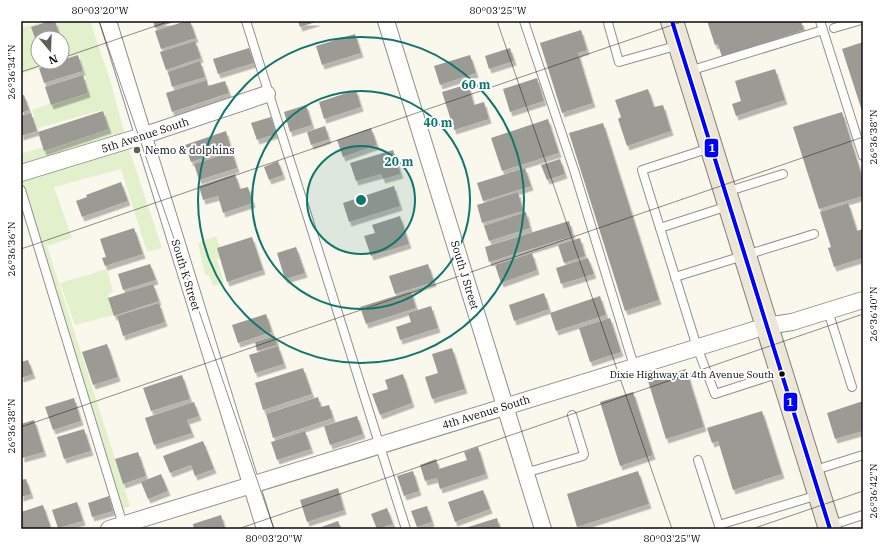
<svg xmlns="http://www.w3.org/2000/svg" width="884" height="550" font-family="'IBM Plex Serif',serif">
<defs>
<filter id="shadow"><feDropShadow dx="2.5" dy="4.5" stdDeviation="0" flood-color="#0004"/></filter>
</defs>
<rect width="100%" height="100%" fill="#faf7ed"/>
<g fill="#e3f0cc">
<polygon points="46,21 90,21 111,83 127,143 162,248 147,252 121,169 54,187 72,238 47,246 130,506 115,511 21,207 21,154 109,127 103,110 38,128 32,110 89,89 79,54 62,60 62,38 38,38 38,62 57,62 21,74 21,28"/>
<polygon points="216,236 223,256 217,260 224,282 213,286 210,277 205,274 198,243"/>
<polygon points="107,269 113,291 108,295 114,315 75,325 60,283"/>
</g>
<g fill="#9c9a94" filter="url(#shadow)">
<polygon points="50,21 55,21 60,37 38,38 38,46 31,27"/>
<polygon points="153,21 177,21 155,28"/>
<polygon points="186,21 190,21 196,38 161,49 155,31"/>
<polygon points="298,21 319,21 300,27"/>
<polygon points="707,21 801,21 804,30 722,57 718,44 715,45"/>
<polygon points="581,30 587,50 578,53 593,103 562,113 540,43"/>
<polygon points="355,34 361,53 322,65 316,46"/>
<polygon points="195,41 201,58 166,70 160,52"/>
<polygon points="863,42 863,114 842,49"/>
<polygon points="249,48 254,63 218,74 213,59"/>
<polygon points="510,48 514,61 489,69 485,56"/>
<polygon points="78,55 83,71 44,83 39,68 62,62 62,60"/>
<polygon points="470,55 476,73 440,85 434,66"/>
<polygon points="200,61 205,77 172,87 168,72"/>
<polygon points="775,69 785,100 736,116 732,104 741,101 735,81"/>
<polygon points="83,75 88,93 51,105 45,87"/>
<polygon points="537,78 544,101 510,112 503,89"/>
<polygon points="207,80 208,86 225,81 229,93 172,112 166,93"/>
<polygon points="468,84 474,105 484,102 489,119 454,130 442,92"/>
<polygon points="648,89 654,107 663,105 671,131 627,146 618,119 621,117 615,100"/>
<polygon points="356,90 361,107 324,119 319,102"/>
<polygon points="24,95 29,110 21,113 21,96"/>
<polygon points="306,105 312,125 290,132 284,112"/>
<polygon points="103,111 109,129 44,151 38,132"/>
<polygon points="842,112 863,180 863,196 819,209 793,127"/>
<polygon points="31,113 37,131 21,136 21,116"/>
<polygon points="271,117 276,134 257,140 251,123"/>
<polygon points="548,119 559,153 502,171 491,138"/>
<polygon points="603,123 659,300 625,311 569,133"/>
<polygon points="325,126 329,139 311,145 307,132"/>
<polygon points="371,128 377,145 343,157 337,140"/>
<polygon points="226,131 231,149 191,162 185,145"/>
<polygon points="393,150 401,174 383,179 381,174 356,181 350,163"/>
<polygon points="232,152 237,168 199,180 194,164"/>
<polygon points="560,159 565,174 547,180 541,165"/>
<polygon points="278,161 283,175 269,180 264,167"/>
<polygon points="525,168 531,186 483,201 477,183"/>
<polygon points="235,174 240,189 248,187 253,203 223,213 218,196 203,200 199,186"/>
<polygon points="121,182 128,201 82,217 76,201 87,197 86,195"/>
<polygon points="394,186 400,206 349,222 343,203"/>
<polygon points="518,192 523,211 482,223 477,205"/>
<polygon points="848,203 857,231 863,229 863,258 834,267 828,248 831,247 820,212"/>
<polygon points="526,212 530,228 489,241 484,226"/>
<polygon points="400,216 409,244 371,256 364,236 375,233 372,225"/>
<polygon points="569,221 573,236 489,262 485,247"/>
<polygon points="134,228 143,254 105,266 102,258 106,257 100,239"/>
<polygon points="252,237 263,270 227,282 217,248"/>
<polygon points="580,238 585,256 564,263 558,245"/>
<polygon points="296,247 305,273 285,279 277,253"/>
<polygon points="532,253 537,270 501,283 495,265"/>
<polygon points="588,258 594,274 561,284 556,268"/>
<polygon points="150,264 156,280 123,290 118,274"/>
<polygon points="428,264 434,282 395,294 389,276"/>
<polygon points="153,284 159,301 114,316 108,298"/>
<polygon points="411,291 416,308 366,324 360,307"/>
<polygon points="544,293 549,309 514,321 509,305"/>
<polygon points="600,296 606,315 556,331 550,313"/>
<polygon points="159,303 165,322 123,336 117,316"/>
<polygon points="431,306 438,328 400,340 396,327 411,322 408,313"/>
<polygon points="266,314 272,332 238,343 232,325"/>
<polygon points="610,318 621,352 590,362 579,328"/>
<polygon points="275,336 277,345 257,351 255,342"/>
<polygon points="107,344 118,377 93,385 82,352"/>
<polygon points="278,346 284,364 255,373 249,355"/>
<polygon points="452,348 465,389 432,399 425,377 438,373 432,354"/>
<polygon points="28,360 33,374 21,378 21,362"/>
<polygon points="303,368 312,394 263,410 255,383"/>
<polygon points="686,369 704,427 666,439 648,381"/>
<polygon points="403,374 412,403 380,415 372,394 388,389 385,380"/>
<polygon points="182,375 190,399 151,411 143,388"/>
<polygon points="633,392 653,455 620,466 600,402"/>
<polygon points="318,397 321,407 329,405 333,418 273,438 266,414"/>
<polygon points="74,398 81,421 53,430 45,407"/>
<polygon points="863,401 863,431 835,439 827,413"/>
<polygon points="194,402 199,416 187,420 192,433 154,445 145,418"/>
<polygon points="762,411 782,474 733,490 718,441 712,443 707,428"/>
<polygon points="357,416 363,434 330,445 324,426"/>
<polygon points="34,420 44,452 22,458 21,424"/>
<polygon points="84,429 91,451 64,459 57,437"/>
<polygon points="305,431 311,449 277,460 271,442"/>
<polygon points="203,441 214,469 195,476 191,465 170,473 163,456"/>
<polygon points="478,447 486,474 440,489 437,478 425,481 420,465 436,459 439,469 467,460 464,452"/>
<polygon points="138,452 146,476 123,484 115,459"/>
<polygon points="413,471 419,491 404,496 397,476"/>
<polygon points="638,471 649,504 577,527 567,494"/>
<polygon points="161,474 168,491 148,499 141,482"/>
<polygon points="26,479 31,494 21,497 21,480"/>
<polygon points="338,488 344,510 307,522 300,500"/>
<polygon points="483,490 490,509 455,522 448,502"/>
<polygon points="109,496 113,511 92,517 88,503"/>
<polygon points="77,502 83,521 58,528 52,510"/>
<polygon points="43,505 51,529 22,529 21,512"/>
<polygon points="427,506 432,522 417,527 411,511"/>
<polygon points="387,508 393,524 377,529 371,514"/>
<polygon points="221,515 225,529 194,529 193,524"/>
<polygon points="497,518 500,529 462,529"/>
<polygon points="338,521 341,529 316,529"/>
</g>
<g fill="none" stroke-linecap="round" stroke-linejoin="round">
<g stroke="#93918d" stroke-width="10">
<g id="service">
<polyline points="246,21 406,529"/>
<polyline points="524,21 574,170 634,366"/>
<polyline points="820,21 863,156"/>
<polyline points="608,23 619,62 679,45"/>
<polyline points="834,28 858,21"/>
<polyline points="689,71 823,30"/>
<polyline points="710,148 642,170 697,347 715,394 780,373"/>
<polyline points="21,190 123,525"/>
<polyline points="726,192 783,174"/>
<polyline points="660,228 728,206"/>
<polyline points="675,277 814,234"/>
<polyline points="828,311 852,387"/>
<polyline points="698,460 720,529"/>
<polyline points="812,471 863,455"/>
<polyline points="525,473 583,456 584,454 572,415"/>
<polyline points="719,525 818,495"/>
<polyline points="829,526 863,515"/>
</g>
</g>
<g stroke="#93918d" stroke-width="18">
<g id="minor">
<polyline points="108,21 265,529"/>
<polyline points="386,21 543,529"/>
<polyline points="21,173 139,137 267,94"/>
<polyline points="109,529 744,333 766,326 792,322 863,300"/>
</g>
</g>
<g stroke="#807f7a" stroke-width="24">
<polyline id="primary" points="672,21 830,529"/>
</g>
<use href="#service" stroke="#fefefc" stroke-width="8"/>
<use href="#minor" stroke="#fefefc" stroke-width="16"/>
<use href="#primary" stroke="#ece6d6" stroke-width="22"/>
<g stroke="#fff" stroke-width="7">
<polyline id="bus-1" points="672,21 830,529"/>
</g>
<use href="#bus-1" stroke="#00f" stroke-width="4"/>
</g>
<path fill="none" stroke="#0b0b0b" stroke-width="1" stroke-opacity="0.45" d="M 99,21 L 274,529M 497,21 L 672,529M 62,58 L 170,21M 21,72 L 51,62M 21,249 L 684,21M 21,427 L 863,137M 238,529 L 863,314M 752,529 L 863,491"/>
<circle cx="361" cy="200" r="54" fill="#0f766e" fill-opacity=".12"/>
<g fill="none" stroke="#0f766e" stroke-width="2">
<circle cx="361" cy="200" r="54"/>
<circle cx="361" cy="200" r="109"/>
<circle cx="361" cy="200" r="163"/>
</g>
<circle fill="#5f5e5a" stroke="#fff" stroke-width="1.5" cx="137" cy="150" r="4"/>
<circle fill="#0b0b0b" stroke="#fff" stroke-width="1.5" cx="782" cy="374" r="3.5"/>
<g text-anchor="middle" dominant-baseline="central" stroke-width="4" stroke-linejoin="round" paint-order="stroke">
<g font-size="10" fill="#0b0b0b" stroke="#fff" text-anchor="end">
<text x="774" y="374">Dixie Highway at 4th Avenue South</text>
</g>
<g font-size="11" fill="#0b0b0b" stroke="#fff">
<text transform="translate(145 135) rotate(-18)">5th Avenue South</text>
<text transform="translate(186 275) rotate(73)">South K Street</text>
<text transform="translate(465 275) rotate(73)">South J Street</text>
<text transform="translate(486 412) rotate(-17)">4th Avenue South</text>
</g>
<g font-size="11" fill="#0b0b0b" stroke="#fff" text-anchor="start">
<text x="145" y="150">Nemo &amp; dolphins</text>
</g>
</g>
<circle cx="361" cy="200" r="6" fill="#0f766e" stroke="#fff" stroke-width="2"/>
<g font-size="12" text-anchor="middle" font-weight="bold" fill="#0f766e" stroke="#fff" stroke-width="4" stroke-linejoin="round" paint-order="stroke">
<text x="476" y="89">60 m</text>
<text x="438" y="127">40 m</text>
<text x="399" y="166">20 m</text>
</g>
<g stroke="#fff" stroke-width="1.5">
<rect x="704" y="138" width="15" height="20" rx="4" fill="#00f"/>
<rect x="783" y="392" width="15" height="20" rx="4" fill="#00f"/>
</g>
<g font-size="11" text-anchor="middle" font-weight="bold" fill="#fff">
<text x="712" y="152">1</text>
<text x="790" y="406">1</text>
</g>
<rect width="884" height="550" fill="none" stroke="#ffffff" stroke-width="44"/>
<g transform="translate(50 50) rotate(161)"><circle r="19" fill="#ffffff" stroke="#9d9d9d"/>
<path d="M0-3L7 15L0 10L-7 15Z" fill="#5f5e5a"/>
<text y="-6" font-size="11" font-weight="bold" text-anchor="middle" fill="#0b0b0b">N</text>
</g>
<rect x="22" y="22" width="840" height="506" fill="none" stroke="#0b0b0b" stroke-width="1.5"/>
<g font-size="10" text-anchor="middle" fill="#0b0b0b">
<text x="100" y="14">80°03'20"W</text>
<text x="498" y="14">80°03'25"W</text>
<text transform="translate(11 72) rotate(-90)" y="4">26°36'34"N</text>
<text transform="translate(873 137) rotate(-90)" y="4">26°36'38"N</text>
<text transform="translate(11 249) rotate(-90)" y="4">26°36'36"N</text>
<text transform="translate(873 314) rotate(-90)" y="4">26°36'40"N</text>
<text transform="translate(11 426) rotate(-90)" y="4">26°36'38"N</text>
<text transform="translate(873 491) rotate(-90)" y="4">26°36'42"N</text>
<text x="274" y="542">80°03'20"W</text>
<text x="672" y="542">80°03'25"W</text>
</g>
</svg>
